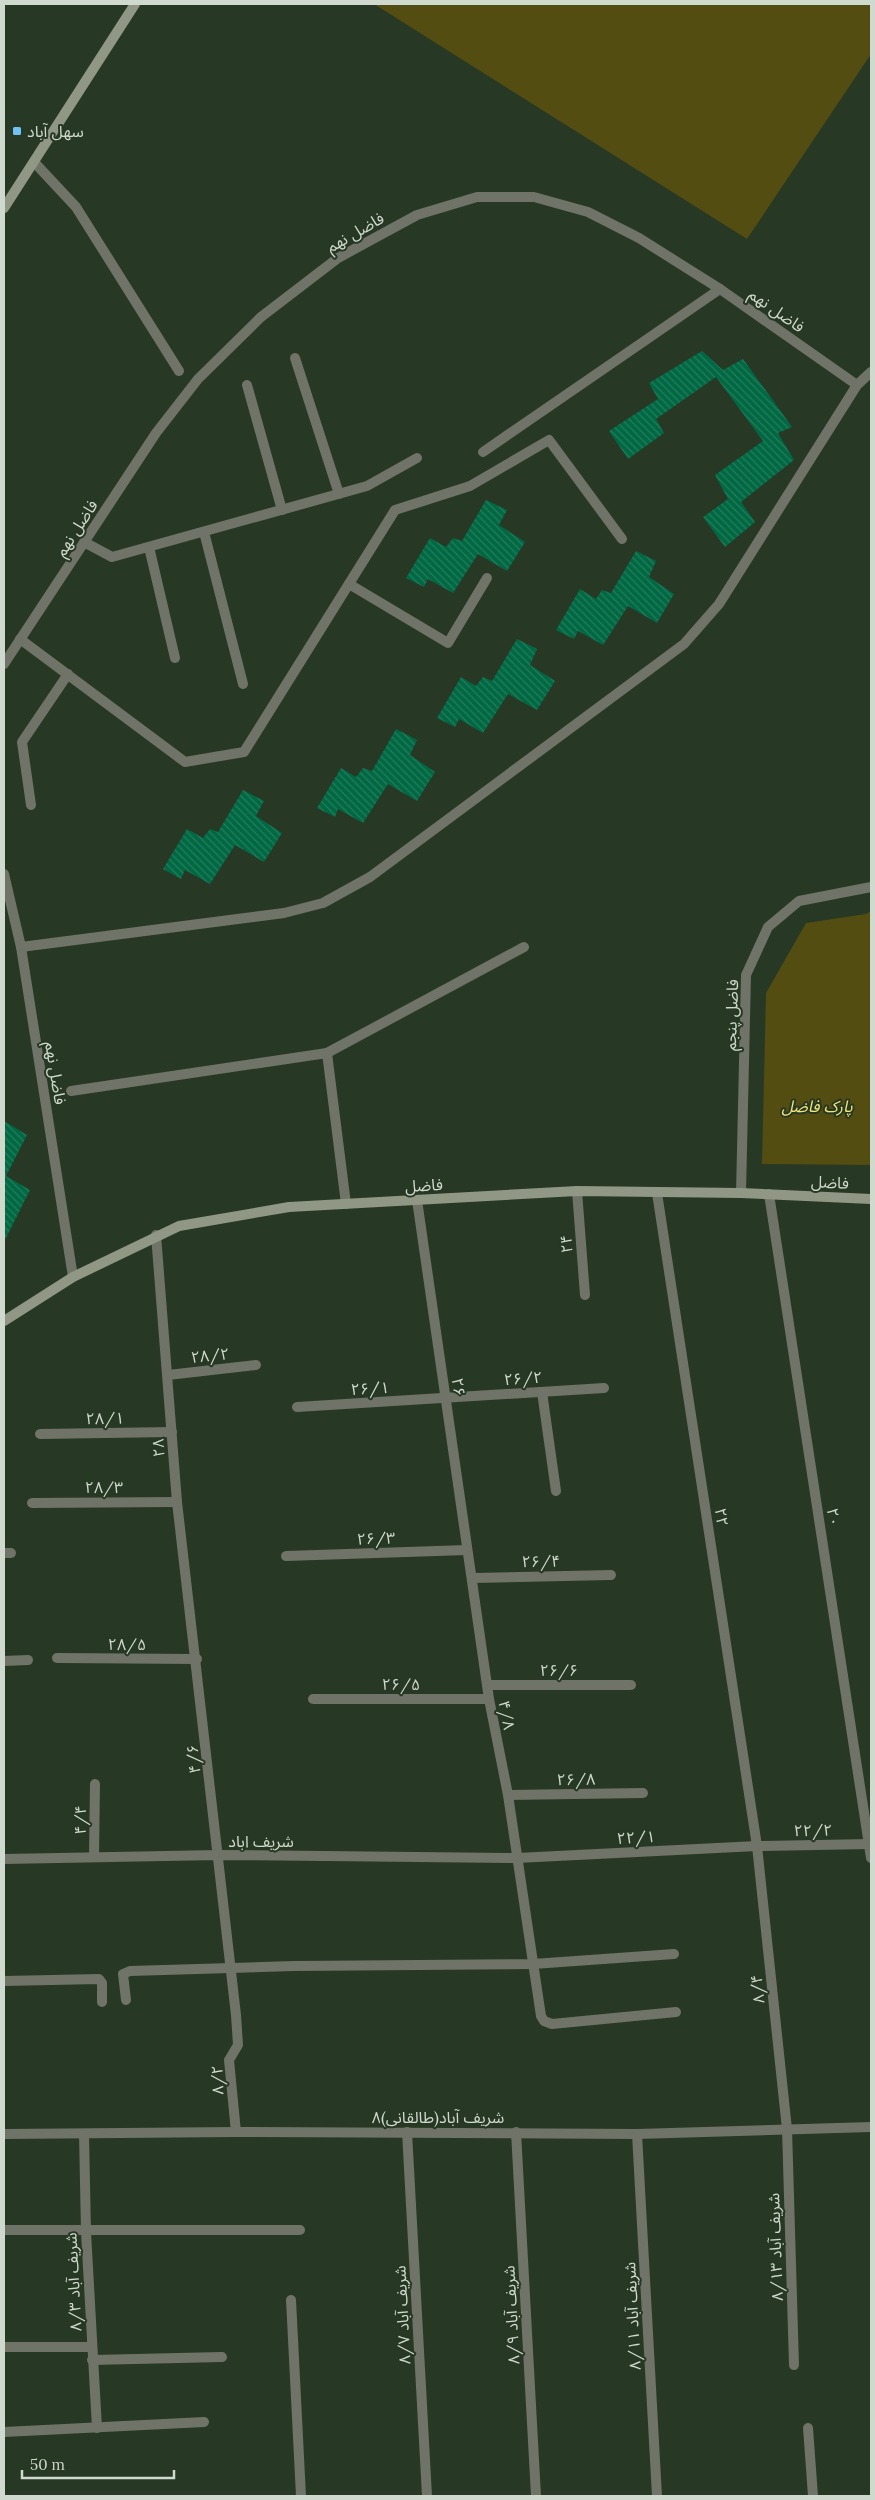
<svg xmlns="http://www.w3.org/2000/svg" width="875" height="2500" font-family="Lora,'Noto Sans Arabic',serif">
<defs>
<pattern id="building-back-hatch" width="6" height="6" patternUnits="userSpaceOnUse" patternTransform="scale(1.25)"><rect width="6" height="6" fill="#006843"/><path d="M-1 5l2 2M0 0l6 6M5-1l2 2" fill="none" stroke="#247d5d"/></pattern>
</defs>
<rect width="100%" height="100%" fill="#273824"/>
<g fill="#544d12">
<polygon points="374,4 871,4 871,54 747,239"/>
<polygon points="871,911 871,1165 762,1164 766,993 806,923 866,914"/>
</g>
<g fill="url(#building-back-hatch)">
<polygon points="702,351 723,370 743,359 792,427 778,433 794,460 741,502 755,522 725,547 703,517 728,499 715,475 763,441 716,377 656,419 664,433 628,459 609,431 658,399 649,383"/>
<polygon points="486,500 507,510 499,525 525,542 507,571 478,554 453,593 428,579 424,587 406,578 430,538 446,547 453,538 462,541"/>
<polygon points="636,551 656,561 649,577 674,594 657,623 628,606 603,645 578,631 574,639 556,630 580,589 596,599 602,590 611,593"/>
<polygon points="517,639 537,649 530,665 555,681 537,710 508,694 483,733 459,719 455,727 437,718 461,677 476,686 483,677 492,681"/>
<polygon points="396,729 417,740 410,755 435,772 417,801 388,784 363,823 338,809 335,817 317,808 341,768 356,777 363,768 372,771"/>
<polygon points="243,790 264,801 256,816 282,833 264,862 235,845 210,884 185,870 181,879 163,869 187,829 203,838 210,829 218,832"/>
<polygon points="4,1121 27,1135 6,1176 30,1190 4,1242"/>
</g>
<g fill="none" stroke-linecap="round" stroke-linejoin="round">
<g stroke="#6f7368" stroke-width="10">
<polyline points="34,162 76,207 179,371"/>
<polyline points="295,358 339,494"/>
<polyline points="247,385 282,510"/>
<polyline points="483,452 720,289"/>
<polyline points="204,532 243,684"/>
<polyline points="84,542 112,557 367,486 417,458"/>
<polyline points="149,547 175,658"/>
<polyline points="349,584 448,643 487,578"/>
<polyline points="20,639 185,762 244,752 395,510 470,486 549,440 622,539"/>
<polyline points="31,805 22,742 68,674"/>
<polyline points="327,1053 346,1204"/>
<polyline points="71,1091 327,1053 524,947"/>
<polyline points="577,1191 585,1295"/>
<polyline points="657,1193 757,1846 787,2129 794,2365"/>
<polyline points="741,1193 746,975 768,927 799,901 871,887"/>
<polyline points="769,1194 871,1858"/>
<polyline points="417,1200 489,1699 508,1795 541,2016 544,2021 552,2024 676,2012"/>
<polyline points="156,1235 177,1502 236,2015 238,2045 229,2060 236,2132"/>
<polyline points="168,1375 256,1365"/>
<polyline points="542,1392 556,1491"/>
<polyline points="297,1407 604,1388"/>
<polyline points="40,1434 172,1432"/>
<polyline points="32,1503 177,1502"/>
<polyline points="4,1553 11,1553"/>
<polyline points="286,1556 467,1550"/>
<polyline points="473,1578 611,1575"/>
<polyline points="57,1658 197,1659"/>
<polyline points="4,1661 28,1660"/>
<polyline points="487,1685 631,1685"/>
<polyline points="313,1699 489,1699"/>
<polyline points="508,1795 643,1793"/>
<polyline points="94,1857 95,1784"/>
<polyline points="4,1859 219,1855 517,1858 757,1846 870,1844"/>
<polyline points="4,1981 99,1979 102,1983 102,2002"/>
<polyline points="126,2000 123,1974 130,1971 294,1966 533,1964 674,1954"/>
<polyline points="407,2132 427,2496"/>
<polyline points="516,2132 536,2496"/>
<polyline points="4,2134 236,2132 637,2134 871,2127"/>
<polyline points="84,2134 86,2232 97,2428"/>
<polyline points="637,2134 657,2496"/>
<polyline points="4,2230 300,2230"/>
<polyline points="291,2300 301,2496"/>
<polyline points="4,2347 91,2347"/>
<polyline points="92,2360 222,2357"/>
<polyline points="808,2428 813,2496"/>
<polyline points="4,2432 204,2422"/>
</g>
<g stroke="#6f7368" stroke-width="10">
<polyline points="4,664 156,433 198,379 261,317 338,258 417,215 477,197 534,197 588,212 639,238 720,289 857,385"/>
<polyline points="4,874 21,947 73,1277"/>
<polyline points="21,947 284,913 323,903 370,877 684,644 719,604 857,385 871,372"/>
</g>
<g stroke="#919785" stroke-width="10">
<polyline points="4,208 135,4"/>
<polyline points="4,1321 73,1277 179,1226 289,1207 577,1191 741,1193 871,1199"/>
</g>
</g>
<rect fill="#71c1f5" stroke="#273824" stroke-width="2" x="12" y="126" width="10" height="10" rx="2.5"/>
<g text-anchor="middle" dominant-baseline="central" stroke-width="4" stroke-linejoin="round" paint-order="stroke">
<g font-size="16" fill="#cfd9cd" stroke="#273824" text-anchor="start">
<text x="27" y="131">سهل آباد</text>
</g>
<g font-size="16" fill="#cfd9cd" stroke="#273824">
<text transform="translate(355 232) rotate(-30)">فاضل نهم</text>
<text transform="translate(777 310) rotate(35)">فاضل نهم</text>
<text transform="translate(76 528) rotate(-57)">فاضل نهم</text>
<text transform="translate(731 1015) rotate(-88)">فاضل پنجم</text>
<text transform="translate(56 1073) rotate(81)">فاضل نهم</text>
<text transform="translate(830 1182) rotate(3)">فاضل</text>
<text transform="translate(424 1185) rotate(-3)">فاضل</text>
<text transform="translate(566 1244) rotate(-94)">۲۴</text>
<text transform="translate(210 1355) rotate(-6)">۲۸/۲</text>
<text transform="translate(523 1378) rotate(-4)">۲۶/۲</text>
<text transform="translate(459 1387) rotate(82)">۲۶</text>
<text transform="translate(370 1388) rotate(-3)">۲۶/۱</text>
<text transform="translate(105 1418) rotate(-1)">۲۸/۱</text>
<text transform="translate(158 1448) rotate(-94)">۲۸</text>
<text x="104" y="1487">۲۸/۳</text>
<text transform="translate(722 1517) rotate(81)">۲۲</text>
<text transform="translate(834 1517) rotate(81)">۲۰</text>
<text transform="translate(376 1538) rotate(-2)">۲۶/۳</text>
<text transform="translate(541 1561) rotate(-1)">۲۶/۴</text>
<text x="127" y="1644">۲۸/۵</text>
<text x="559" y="1670">۲۶/۶</text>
<text x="401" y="1684">۲۶/۵</text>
<text transform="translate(507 1715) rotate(79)">۴/۸</text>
<text transform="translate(193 1759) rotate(-96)">۴/۶</text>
<text transform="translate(576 1779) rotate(-1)">۲۶/۸</text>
<text transform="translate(80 1820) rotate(-89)">۴/۴</text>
<text transform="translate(813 1830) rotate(-1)">۲۲/۲</text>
<text transform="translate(636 1837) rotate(-3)">۲۲/۱</text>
<text x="261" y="1841">شریف اباد</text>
<text transform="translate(757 1989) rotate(-96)">۸/۴</text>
<text transform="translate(217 2080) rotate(-92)">۸/۲</text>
<text x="438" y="2117">۸شریف آباد(طالقانی)</text>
<text transform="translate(775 2247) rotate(-92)">شریف آباد ۸/۱۳</text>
<text transform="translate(73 2282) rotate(-93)">شریف آباد ۸/۳</text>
<text transform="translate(402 2315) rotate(-93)">شریف آباد ۸/۷</text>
<text transform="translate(511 2315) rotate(-93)">شریف آباد ۸/۹</text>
<text transform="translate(632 2316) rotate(-93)">شریف آباد ۸/۱۱</text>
</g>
<g font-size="16" font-style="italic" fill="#f4e676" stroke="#273824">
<text x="817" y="1106">پارک فاضل</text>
</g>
</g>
<rect width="875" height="2500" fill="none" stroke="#cfd9cd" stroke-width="10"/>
<path d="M22 2470v8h152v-8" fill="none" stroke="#cfd9cd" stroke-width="2.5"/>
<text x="30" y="2470" font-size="15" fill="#cfd9cd" stroke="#273824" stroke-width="4" paint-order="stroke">50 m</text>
</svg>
